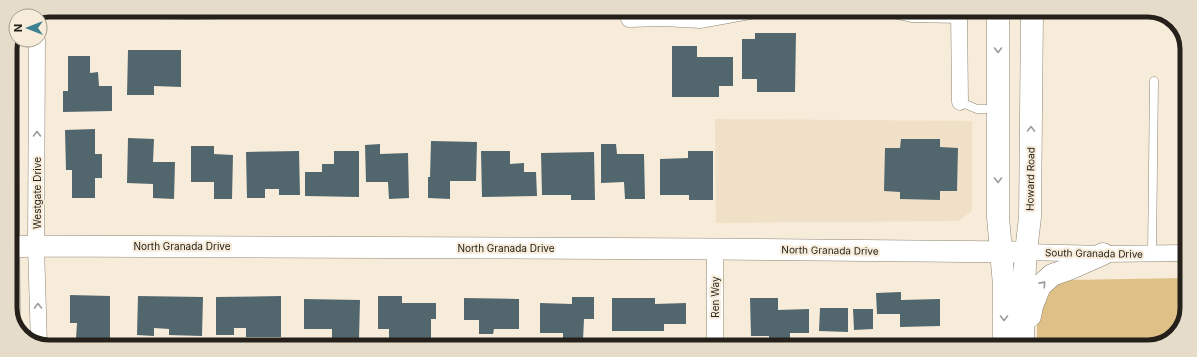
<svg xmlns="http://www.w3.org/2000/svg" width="1197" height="357" font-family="Inter,sans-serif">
<rect width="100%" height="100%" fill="#f7ecd9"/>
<polygon fill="#efe0c7" points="715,119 972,121 972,211 958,221 716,223"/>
<polygon fill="#dfc087" points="1186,278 1186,318 1171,339 1148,347 1037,347 1037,323 1043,305 1052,288 1067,280"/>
<g fill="#52676d">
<polygon points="755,33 796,33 795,92 757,92 757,79 742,79 742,39 755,39"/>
<polygon points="672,46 697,46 697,57 733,57 733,86 719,86 719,97 672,97"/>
<polygon points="128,50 181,50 181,87 154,86 154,95 127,95"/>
<polygon points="68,56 90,56 90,73 98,72 99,86 112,86 112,111 63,112 63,91 68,91"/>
<polygon points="95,129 95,154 102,154 102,178 95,178 95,198 72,198 72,170 66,170 65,130"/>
<polygon points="128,138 154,139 153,162 175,162 174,199 153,198 153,184 127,183"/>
<polygon points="901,139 940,139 940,147 958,148 957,191 940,191 940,200 900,199 900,192 884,191 885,148 900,148"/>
<polygon points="431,141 477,142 476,181 450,181 450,199 428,198 428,177 430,177"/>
<polygon points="380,144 380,154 408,153 409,198 389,199 388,182 366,182 365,145"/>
<polygon points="601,144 616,144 617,154 644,154 645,199 625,199 624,182 601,183"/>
<polygon points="191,146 214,146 214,154 233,155 232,199 214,199 214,182 191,182"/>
<polygon points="299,151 300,195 279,195 279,189 265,189 265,198 247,198 246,152"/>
<polygon points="334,151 359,151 359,197 305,196 305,172 322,172 322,164 334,164"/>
<polygon points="481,151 510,151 510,164 524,163 524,172 536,172 537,196 482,197"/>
<polygon points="688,151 713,151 713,200 689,200 689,195 660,195 660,159 688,158"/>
<polygon points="594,152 595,200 571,200 571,195 542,195 541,153"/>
<polygon points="901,292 901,300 940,299 940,326 900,327 900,314 877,314 876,293"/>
<polygon points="70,295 110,296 110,338 102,338 102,346 66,346 66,339 76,339 77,323 70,323"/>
<polygon points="138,296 203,297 202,336 169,335 169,329 154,328 154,336 137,335"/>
<polygon points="281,296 281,337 246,337 246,328 234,328 234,335 216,335 216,297"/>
<polygon points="378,296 402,296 402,303 436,303 436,319 431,319 431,346 408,346 408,338 389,338 389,329 378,329"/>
<polygon points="572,297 594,297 594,319 584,319 583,340 563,340 563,333 540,333 540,303 572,304"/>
<polygon points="464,298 519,299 519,329 494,329 493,334 479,334 479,320 464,320"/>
<polygon points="612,298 655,298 655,304 686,303 686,324 664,324 664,331 612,331"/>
<polygon points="750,298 778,298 778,310 809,309 809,333 790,333 790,342 769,342 769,336 751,336"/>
<polygon points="304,299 360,300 359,339 332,339 332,329 304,329"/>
<polygon points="820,308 848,308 848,332 819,331"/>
<polygon points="853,309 873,309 873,329 854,330"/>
<polygon points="891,338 939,339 939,347 890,347"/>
</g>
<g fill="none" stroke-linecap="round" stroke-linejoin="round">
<g stroke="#8e8574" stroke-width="9">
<g id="service">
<polyline points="960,102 977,109 997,109"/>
<polyline points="1152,254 1154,81"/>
</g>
</g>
<g stroke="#8e8574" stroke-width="17">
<g id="minor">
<polyline points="122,10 190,11 265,10"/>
<polyline points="898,11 912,14 959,15"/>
<polyline points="959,11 960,102"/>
<polyline points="37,16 37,15"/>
<polyline points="629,19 662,18 701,20 751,11"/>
<polyline points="37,40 36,246 39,345"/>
<polyline points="10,79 12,314"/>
<polyline points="715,249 715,346"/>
<polyline points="1026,252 1103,254 1186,253"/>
</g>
</g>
<g stroke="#8e8574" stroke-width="22">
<polyline id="tertiary" points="10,247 36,246 715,249 1026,252"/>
</g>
<g stroke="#8e8574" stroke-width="23">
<g id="secondary">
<polyline points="998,11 998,217 1004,285 1004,347"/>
<polyline points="1030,316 1032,306 1040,286 1052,275 1069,269 1103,254"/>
<polyline points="1023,347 1024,283 1026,252 1030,217 1032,11"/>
</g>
</g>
<use href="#service" stroke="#fff" stroke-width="8"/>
<use href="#minor" stroke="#fff" stroke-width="16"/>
<use href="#tertiary" stroke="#fff" stroke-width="21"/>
<use href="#secondary" stroke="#fff" stroke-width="22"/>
</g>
<defs><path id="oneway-chevron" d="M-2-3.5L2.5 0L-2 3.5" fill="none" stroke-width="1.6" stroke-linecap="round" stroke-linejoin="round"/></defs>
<g stroke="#9d9b98">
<use href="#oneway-chevron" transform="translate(998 50) rotate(90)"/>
<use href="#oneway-chevron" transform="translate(1031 129) rotate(-89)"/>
<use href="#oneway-chevron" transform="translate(37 134) rotate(-90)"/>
<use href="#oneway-chevron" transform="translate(998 180) rotate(90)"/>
<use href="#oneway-chevron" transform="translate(1043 284) rotate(-48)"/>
<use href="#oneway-chevron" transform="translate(38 306) rotate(-91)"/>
<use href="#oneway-chevron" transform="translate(1004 318) rotate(90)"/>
</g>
<g text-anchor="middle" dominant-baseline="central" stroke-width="4" stroke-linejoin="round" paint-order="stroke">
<g font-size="10" fill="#25211a" stroke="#f7ecd9">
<text transform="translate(1030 179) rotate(-89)">Howard Road</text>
<text transform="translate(37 193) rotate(-90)">Westgate Drive</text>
<text x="182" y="246">North Granada Drive</text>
<text x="506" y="248">North Granada Drive</text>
<text transform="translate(830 250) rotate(1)">North Granada Drive</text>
<text transform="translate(1094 253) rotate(1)">South Granada Drive</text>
<text transform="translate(715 297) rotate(-90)">Ren Way</text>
</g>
</g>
<path d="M0 0H1197V357H0ZM49 17H1148A32 32 0 0 1 1180 49V308A32 32 0 0 1 1148 340H49A32 32 0 0 1 17 308V49A32 32 0 0 1 49 17Z" fill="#e6dcca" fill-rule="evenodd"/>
<path fill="none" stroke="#25211a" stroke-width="5" d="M49 17H1148A32 32 0 0 1 1180 49V308A32 32 0 0 1 1148 340H49A32 32 0 0 1 17 308V49A32 32 0 0 1 49 17Z"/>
<g transform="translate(28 28) rotate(270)"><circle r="19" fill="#f7ecd9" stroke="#a39b8d"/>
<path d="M0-3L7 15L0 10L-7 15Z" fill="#3e8092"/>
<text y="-6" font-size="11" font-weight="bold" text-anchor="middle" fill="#25211a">N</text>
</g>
</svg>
